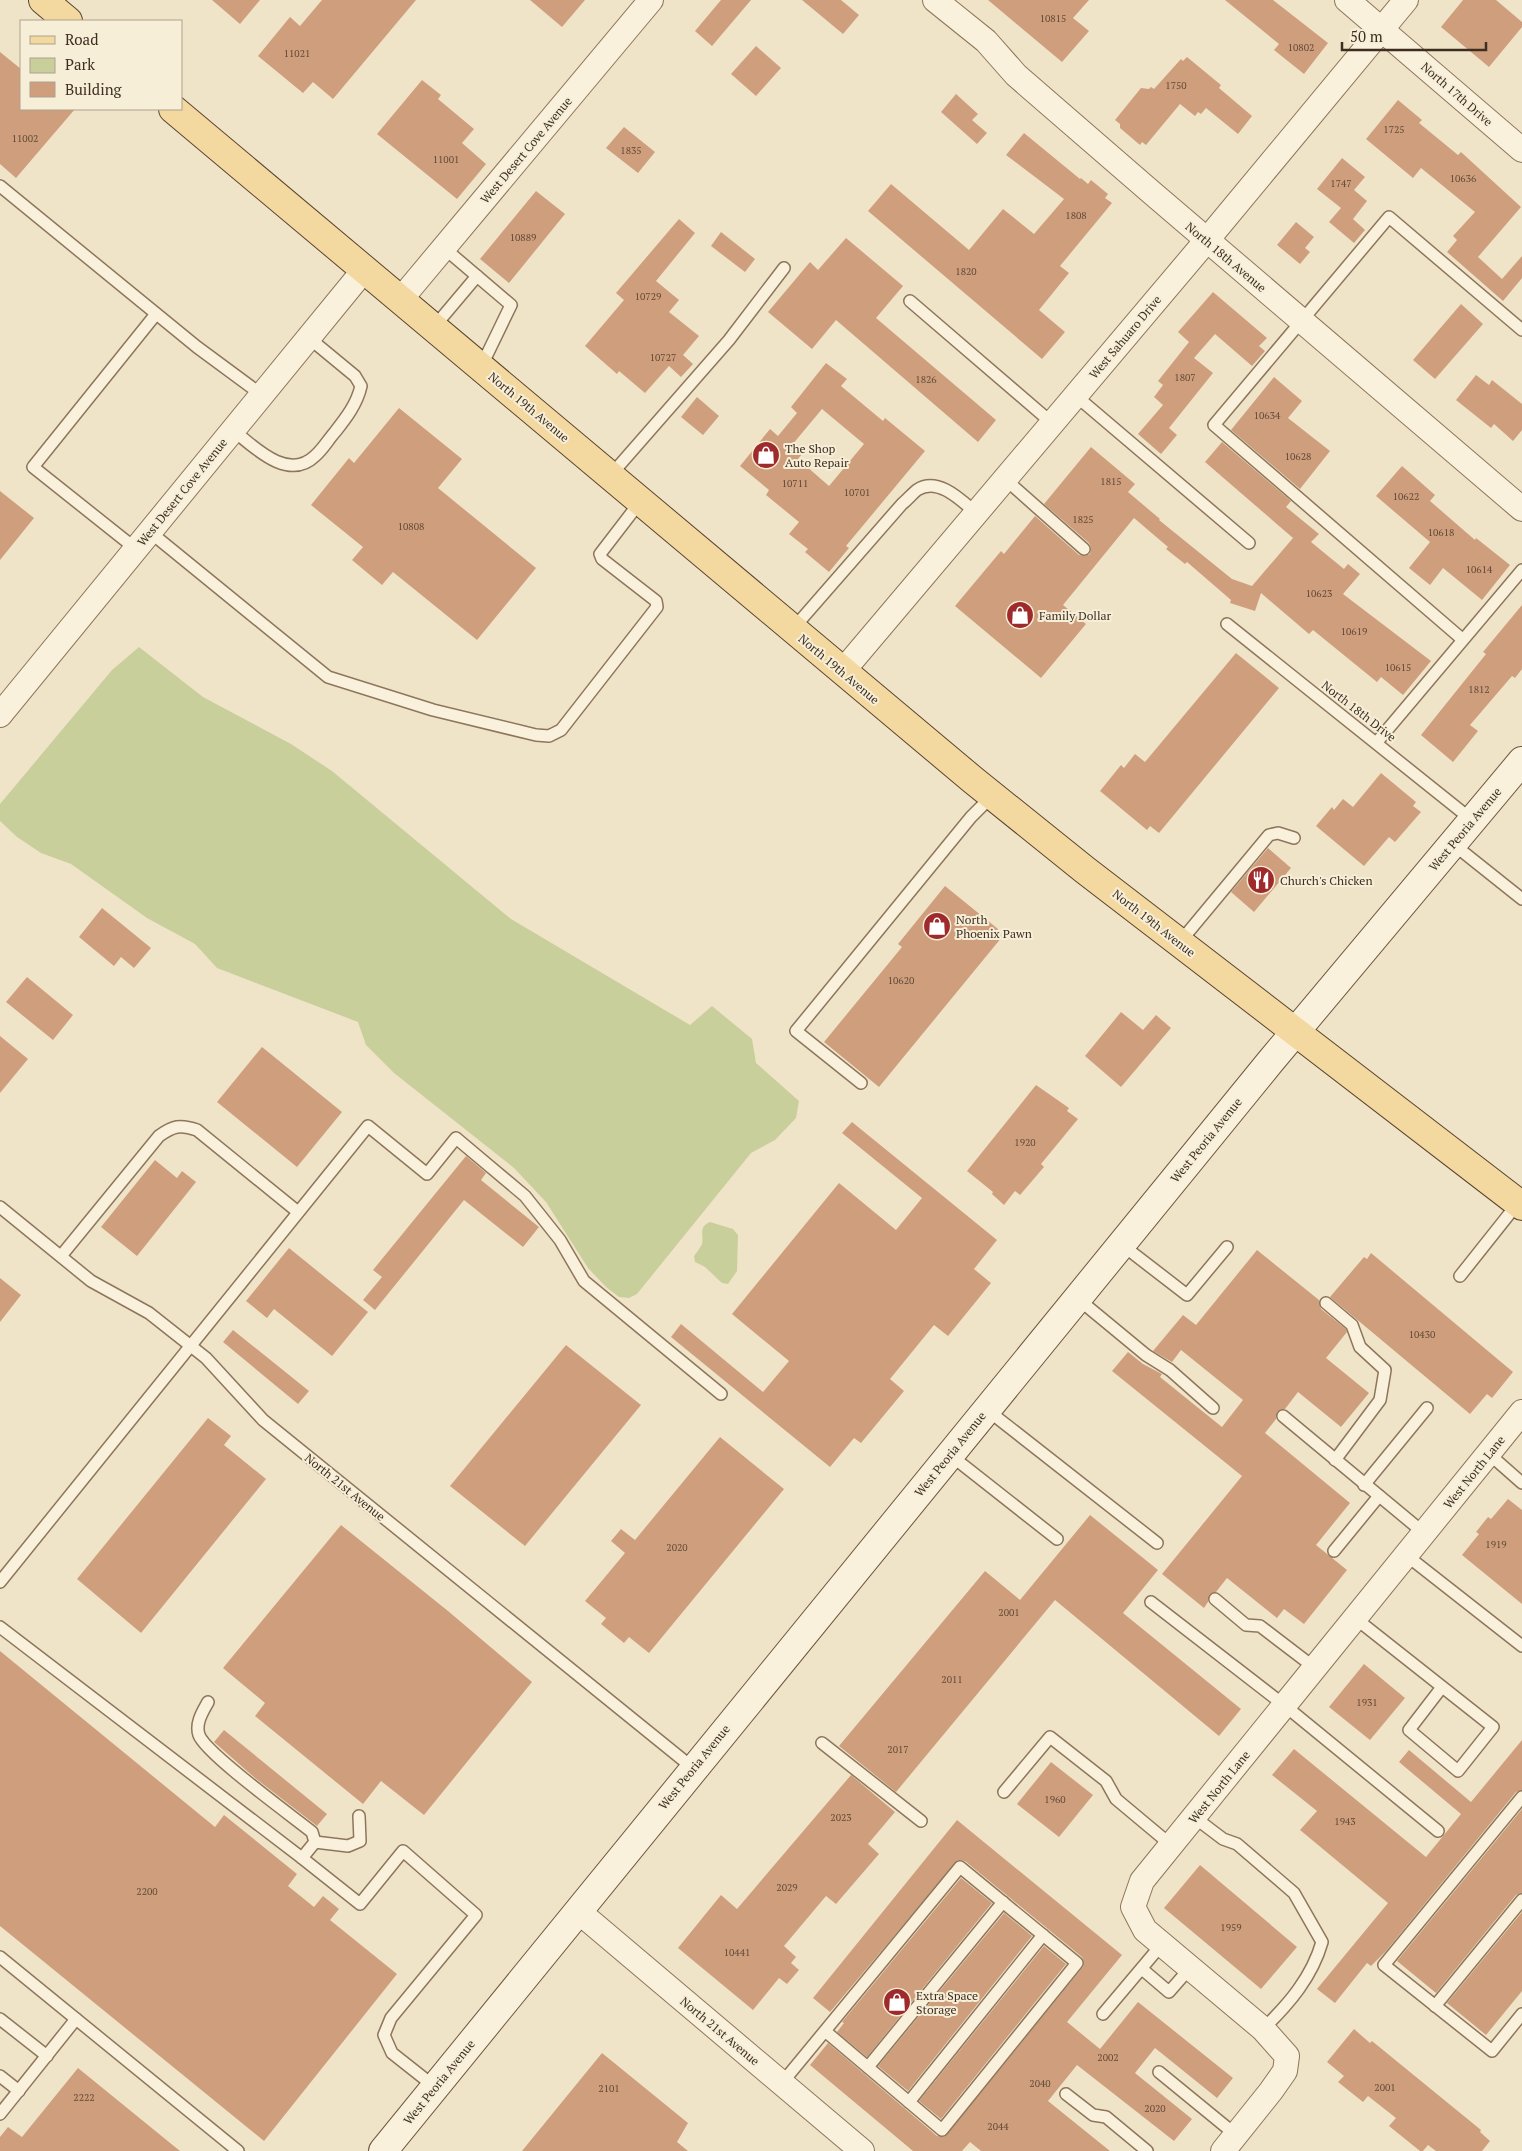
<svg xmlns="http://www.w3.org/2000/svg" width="1522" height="2151" font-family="'PT Serif',serif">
<rect width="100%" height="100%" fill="#f0e4c8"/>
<g fill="#c9cf9b">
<polygon points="139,647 203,697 291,744 332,771 511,919 690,1025 712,1006 752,1039 756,1063 799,1101 796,1118 775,1140 751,1153 637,1294 629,1298 619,1297 606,1287 588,1268 546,1202 514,1168 394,1073 366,1045 358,1022 217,968 195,944 147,918 71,864 41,853 17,837 0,821 0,804 112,670"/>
<path d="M 710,1222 L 733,1229 L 738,1235 L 737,1271 L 728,1284 L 722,1283 L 705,1267 L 695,1262 L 694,1256 C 697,1252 700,1248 702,1244 C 704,1235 698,1227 710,1222 Z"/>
</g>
<g fill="#cf9f7d" fill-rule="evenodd">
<polygon points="212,0 260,0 240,24"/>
<polygon points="322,0 416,0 333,99 313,82 303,93 258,56 290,17 300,26"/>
<polygon points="530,0 585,0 562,27"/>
<polygon points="721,0 751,0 712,46 695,31"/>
<polygon points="802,0 841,0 859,15 843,34"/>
<polygon points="988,0 1089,0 1073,18 1089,31 1062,62"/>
<polygon points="1225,0 1273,0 1328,43 1304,74 1274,50 1279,44"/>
<polygon points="1463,0 1496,0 1522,22 1522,27 1489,67 1441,27"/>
<polygon points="756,46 781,68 756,96 731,74"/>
<polygon points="0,52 21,69 21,109 75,109 16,178 0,164"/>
<polygon points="1187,57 1221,85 1219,88 1252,116 1238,134 1206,108 1201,114 1198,112 1195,116 1180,104 1146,145 1142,142 1140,145 1120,128 1120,124 1115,120 1141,88 1149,89 1151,87 1154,89 1181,59 1183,61"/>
<polygon points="422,80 441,95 438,99 474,129 462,143 486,164 457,199 377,134"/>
<polygon points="956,94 978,114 972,120 987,133 977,144 941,112"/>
<polygon points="1398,100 1422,120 1419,123 1458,155 1461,152 1521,207 1478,257 1502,279 1522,256 1522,278 1503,301 1447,252 1457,240 1453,236 1475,212 1421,168 1413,178 1366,139"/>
<polygon points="624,127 655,152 638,173 606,148"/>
<polygon points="1024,133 1080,179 1081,178 1088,184 1091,180 1108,194 1105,198 1112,203 1060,266 1069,273 1039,310 1065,332 1042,359 868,211 891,184 969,250 1003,209 1034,234 1064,199 1006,155"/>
<polygon points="1342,158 1365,177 1354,190 1367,201 1353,219 1365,230 1354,243 1329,222 1341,208 1317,189"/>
<polygon points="536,191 565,214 509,283 480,259"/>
<polygon points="679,219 695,233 656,281 679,300 669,312 699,336 683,355 693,364 681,377 669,366 645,393 619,371 617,374 585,346 624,300 616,293"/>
<polygon points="1296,222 1314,237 1305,248 1310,252 1300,264 1277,245"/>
<polygon points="721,232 755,259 745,272 711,246"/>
<polygon points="846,238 903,286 876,318 996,420 978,442 836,320 812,349 768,312 810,262 818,270"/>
<polygon points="1213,292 1267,338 1259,346 1265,351 1252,366 1215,334 1194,358 1213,373 1169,428 1177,435 1161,454 1138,434 1163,405 1154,397 1163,385 1158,381 1189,342 1178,332"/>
<polygon points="1461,304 1483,324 1435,379 1413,360"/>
<path d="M 826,363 L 847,379 L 841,386 L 883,421 L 885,418 L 925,451 L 846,546 L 849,548 L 829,572 L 805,552 L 808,549 L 789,534 L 799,522 L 766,495 L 769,490 L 740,466 L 770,429 L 778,436 L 797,413 L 791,407 ZM 822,409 L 864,444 L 829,486 L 798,459 L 802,454 L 792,445 Z"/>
<polygon points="1476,375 1489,385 1492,380 1522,404 1522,430 1513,441 1494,424 1491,428 1456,400"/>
<polygon points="1274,377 1302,401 1288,418 1330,451 1300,489 1231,430"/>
<polygon points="697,397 719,416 703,435 681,417"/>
<polygon points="399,408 462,459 438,488 536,568 477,640 393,572 382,585 352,560 363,547 311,505 349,458 354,463"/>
<polygon points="1222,442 1291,501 1286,507 1319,534 1311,542 1344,569 1348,564 1360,574 1343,594 1431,661 1403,695 1381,677 1377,682 1313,630 1309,634 1261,593 1255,611 1230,603 1231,600 1187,562 1185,564 1166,549 1168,547 1134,518 1063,605 1086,624 1041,678 955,606 1001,551 1004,554 1035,516 1079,555 1086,556 1090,554 1091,547 1089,543 1044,504 1091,447 1135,484 1128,492 1160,519 1159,520 1232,579 1252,586 1293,538 1205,462"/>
<polygon points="1402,466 1435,495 1430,501 1475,540 1476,538 1510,565 1482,600 1443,568 1430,585 1409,568 1430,542 1376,496"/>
<polygon points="0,491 34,518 0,560"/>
<polygon points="1522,605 1522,669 1515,678 1512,676 1470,725 1478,731 1453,762 1421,735 1486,654 1483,652"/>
<polygon points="1236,653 1279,688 1159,833 1150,826 1147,830 1100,791 1121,765 1124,768 1135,754 1145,762"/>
<polygon points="1381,773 1416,802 1413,806 1421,812 1395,842 1389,837 1364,866 1316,826 1332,807 1334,810 1343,799 1353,807"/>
<polygon points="1268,848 1291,868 1254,912 1231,892"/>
<polygon points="945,886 998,929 996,932 1002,937 879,1087 824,1042 902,947 898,944"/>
<polygon points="102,908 151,948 134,968 121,957 114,966 79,937"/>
<polygon points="27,977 73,1015 53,1040 6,1002"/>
<polygon points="1121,1012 1143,1030 1156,1015 1171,1028 1121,1087 1085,1056"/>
<polygon points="0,1036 28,1059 0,1093"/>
<polygon points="262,1047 342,1112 297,1167 217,1102"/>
<polygon points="1036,1085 1069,1108 1067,1111 1078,1119 1041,1164 1044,1167 1020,1195 1015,1191 1004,1205 992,1194 993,1192 967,1171"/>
<polygon points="852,1122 997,1240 974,1269 991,1283 948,1336 934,1325 890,1379 904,1391 861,1443 854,1438 830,1467 671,1337 681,1324 763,1392 789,1361 732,1314 839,1183 896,1230 922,1198 842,1133"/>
<polygon points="466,1156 486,1173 481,1180 539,1227 523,1247 464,1200 375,1310 363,1300 382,1277 373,1270"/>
<polygon points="155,1160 177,1178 182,1171 196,1182 137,1256 101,1227"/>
<polygon points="289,1248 368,1312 332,1356 274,1309 267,1318 246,1301"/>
<polygon points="1257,1250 1319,1300 1321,1309 1346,1329 1347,1332 1326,1358 1369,1393 1341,1427 1298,1392 1285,1409 1277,1412 1276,1419 1265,1433 1350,1503 1316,1545 1347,1570 1304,1624 1284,1609 1277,1618 1227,1578 1216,1592 1209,1595 1208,1602 1204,1608 1162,1574 1242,1476 1112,1371 1128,1352 1143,1364 1162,1374 1160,1377 1222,1427 1243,1400 1181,1350 1172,1362 1153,1351 1183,1315 1196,1325"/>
<polygon points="1371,1253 1513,1372 1492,1398 1487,1394 1470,1414 1330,1297 1364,1257 1367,1259"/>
<polygon points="0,1278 21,1295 0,1322"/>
<polygon points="233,1330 309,1391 298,1404 223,1342"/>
<polygon points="566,1345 641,1405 525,1546 450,1486"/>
<polygon points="208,1418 231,1436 224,1445 266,1479 141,1633 77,1579"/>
<polygon points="720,1437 784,1489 649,1653 629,1637 624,1643 601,1624 606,1618 585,1601 625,1553 611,1541 621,1529 635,1540"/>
<polygon points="1508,1499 1522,1510 1522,1604 1462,1555 1479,1534 1476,1532 1488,1517 1491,1519"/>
<polygon points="1090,1515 1158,1570 1123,1613 1241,1709 1219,1736 1055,1600 896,1792 839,1746 985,1571 1020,1600"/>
<polygon points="341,1525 448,1611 532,1682 424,1815 381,1781 363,1804 255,1716 265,1703 223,1668"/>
<polygon points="0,1651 215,1827 224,1815 297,1874 288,1886 314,1907 323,1896 339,1909 330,1920 397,1974 264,2141 0,1926"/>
<polygon points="1364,1664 1405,1698 1370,1740 1329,1707"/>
<polygon points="224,1730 327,1814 317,1826 255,1778 214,1742"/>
<polygon points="1522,1740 1522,1790 1516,1792 1386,1951 1371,1966 1367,1963 1335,2003 1317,1989 1388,1903 1300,1830 1317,1811 1272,1775 1294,1749 1426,1857 1461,1814 1399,1762 1409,1750 1471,1802"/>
<polygon points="1051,1762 1093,1795 1059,1837 1017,1804"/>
<polygon points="851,1775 895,1812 868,1844 879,1854 836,1904 826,1896 784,1946 796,1957 791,1963 799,1970 787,1984 779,1978 753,2010 678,1948 721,1895 737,1909"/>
<polygon points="1522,1809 1522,1893 1516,1895 1436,1993 1397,1961"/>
<polygon points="957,1820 1122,1955 1067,2022 1100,2049 1138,2002 1233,2078 1217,2098 1155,2048 1135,2073 1192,2119 1174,2141 1077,2065 1048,2101 1110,2151 981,2151 970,2142 962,2151 913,2151 810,2065 828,2043 937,2136 944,2137 1083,1967 1084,1961 1082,1957 965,1861 958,1860 830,2012 813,1998"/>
<polygon points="1200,1865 1297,1947 1261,1989 1164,1908"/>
<polygon points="961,1878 992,1903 867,2057 837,2032 844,2023 842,2022"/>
<polygon points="1522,1912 1522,1991 1486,2035 1447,2003"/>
<polygon points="1004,1913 1032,1936 908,2091 878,2066"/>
<polygon points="1044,1946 1066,1964 941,2119 919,2101"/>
<polygon points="1354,2029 1370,2043 1372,2041 1481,2130 1480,2132 1490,2141 1482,2151 1436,2151 1428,2145 1423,2151 1420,2151 1389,2126 1396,2118 1368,2096 1363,2102 1338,2082 1344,2076 1327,2062"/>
<polygon points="602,2053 688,2123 677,2142 688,2151 522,2151"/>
<polygon points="78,2068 180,2151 0,2151 0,2137 8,2127 22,2137"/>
</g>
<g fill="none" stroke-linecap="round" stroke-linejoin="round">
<g stroke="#8d765c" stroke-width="14">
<g id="service">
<polyline points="0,186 197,347 262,395"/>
<polyline points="444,248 511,305 481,367"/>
<polyline points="910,301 1052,423"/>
<polyline points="434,327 477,276"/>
<polyline points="1076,396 1249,543"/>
<path d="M 233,430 C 254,447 288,482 315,456 C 323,449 328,440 335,432 C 346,418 357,404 361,386 L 355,376 L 309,338"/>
<polyline points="610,476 729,340 784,268"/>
<polyline points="1005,479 1084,549"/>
<polyline points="150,532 328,677 433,710 536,735 549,736 561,730 657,607 656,601 602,559 600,554 640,502"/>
<polyline points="136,549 33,467 156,314"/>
<polyline points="1227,624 1472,820"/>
<path d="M 792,630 L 902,504 C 907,500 912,494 917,490 C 938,476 962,501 976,513"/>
<polyline points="1462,639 1214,425 1389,217 1522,330"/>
<polyline points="1377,742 1522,570"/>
<polyline points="1453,844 1522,899"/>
<polyline points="1180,942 1269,835 1278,833 1294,838"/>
<polyline points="861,1083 796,1031 971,817 992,796"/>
<polyline points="0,1207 91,1281 149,1313 206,1358 263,1420 693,1768"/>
<polyline points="1121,1244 1187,1295 1227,1247"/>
<path d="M 61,1256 L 159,1136 C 173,1126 180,1124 197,1130 L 298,1212"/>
<polyline points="1460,1276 1518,1203"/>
<polyline points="1077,1298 1146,1355 1170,1370 1213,1408"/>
<polyline points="1326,1303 1352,1325 1360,1347 1385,1370 1380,1400 1335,1460"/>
<polyline points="986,1409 1157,1543"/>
<polyline points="1283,1416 1424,1533"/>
<polyline points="1488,1453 1522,1483"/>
<polyline points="949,1454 1057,1539"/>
<polyline points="1364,1485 1427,1408"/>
<polyline points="1334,1551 1379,1496"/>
<polyline points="1406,1555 1522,1646"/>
<polyline points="0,1582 368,1126 427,1174 456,1138 525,1196 560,1240 584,1281 721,1394"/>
<polyline points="1215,1599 1246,1625 1260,1626 1315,1668"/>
<polyline points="1151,1602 1284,1705 1438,1831"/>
<polyline points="1355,1618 1493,1727 1458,1771 1409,1730 1442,1687"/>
<path d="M 0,1627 L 302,1858 L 315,1842 L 312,1832 C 292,1816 205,1753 199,1735 C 195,1723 203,1711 208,1702"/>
<polyline points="822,1743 921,1821"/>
<polyline points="1004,1792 1050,1737 1106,1781 1116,1799 1171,1845"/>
<polyline points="1522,1797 1384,1965 1492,2051 1522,2014"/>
<path d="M 1194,1817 L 1223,1839 L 1237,1844 L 1294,1893 L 1322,1942 C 1312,1977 1289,2004 1263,2029"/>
<polyline points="315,1842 348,1846 360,1841 359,1816"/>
<polyline points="302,1858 360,1904 403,1851 476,1915 391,2018 384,2035 392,2053 435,2087"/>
<polyline points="0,1957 238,2151"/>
<polyline points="1142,1969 1169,1992 1190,1968"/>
<polyline points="1435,2006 1522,1900"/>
<polyline points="1103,2014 1162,1944"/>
<polyline points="0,2019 47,2056"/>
<polyline points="868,2067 1003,1902"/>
<polyline points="1159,2072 1236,2135"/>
<polyline points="0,2076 19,2091"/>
<polyline points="782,2083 960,1867 1077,1963 942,2130 825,2031"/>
<polyline points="1066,2094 1093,2115 1106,2117 1147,2151"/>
<polyline points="909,2102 1043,1935"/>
<polyline points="0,2114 76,2019"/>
</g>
</g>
<g stroke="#8d765c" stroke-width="26">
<g id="minor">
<polyline points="935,0 986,41 1016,75 1151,192 1522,509"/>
<polyline points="1347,0 1522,150"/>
<polyline points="401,299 651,0"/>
<polyline points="842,672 1207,240 1406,0"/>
<polyline points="0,715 364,270"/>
<polyline points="578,1911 862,2151"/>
<polyline points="1223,2151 1271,2091 1285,2071 1287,2056 1263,2029 1145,1930 1133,1907 1142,1881 1522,1412"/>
</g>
</g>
<g stroke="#6f573f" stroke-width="30">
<polyline id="secondary" points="383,2151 1270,1062 1522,761"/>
</g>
<g stroke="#5b4430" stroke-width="30">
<g id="primary">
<polyline points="43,0 68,21"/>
<polyline points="173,109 973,780 1085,870 1522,1206"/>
</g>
</g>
<use href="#service" stroke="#faf1dc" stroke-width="11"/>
<use href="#minor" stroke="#faf1dc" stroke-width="24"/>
<use href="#secondary" stroke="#faf1dc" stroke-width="28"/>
<use href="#primary" stroke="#f3d9a0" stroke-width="28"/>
</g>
<defs>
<g id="shop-disc" transform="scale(1.4375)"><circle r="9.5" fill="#9e2a2b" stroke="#f7eed8"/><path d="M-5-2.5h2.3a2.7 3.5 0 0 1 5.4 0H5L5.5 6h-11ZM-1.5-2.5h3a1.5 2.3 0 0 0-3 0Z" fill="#fff"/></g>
<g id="restaurant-disc" transform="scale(1.4375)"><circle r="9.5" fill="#9e2a2b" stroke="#f7eed8"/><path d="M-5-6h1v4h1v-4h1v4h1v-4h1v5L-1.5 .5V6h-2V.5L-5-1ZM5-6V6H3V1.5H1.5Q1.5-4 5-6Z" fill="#fff"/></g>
</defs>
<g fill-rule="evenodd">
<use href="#shop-disc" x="766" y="455"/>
<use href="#shop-disc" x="1020" y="615"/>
<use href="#restaurant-disc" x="1261" y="880"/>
<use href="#shop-disc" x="937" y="926"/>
<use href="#shop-disc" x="897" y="2002"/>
</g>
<g text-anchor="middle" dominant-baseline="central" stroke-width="4" stroke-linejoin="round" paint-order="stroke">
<g font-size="10" fill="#624a37">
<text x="1053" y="18">10815</text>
<text x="1301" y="47">10802</text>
<text x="297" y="53">11021</text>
<text x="1176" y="85">1750</text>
<text x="1394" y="129">1725</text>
<text x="25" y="138">11002</text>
<text x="631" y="150">1835</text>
<text x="446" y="159">11001</text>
<text x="1463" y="178">10636</text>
<text x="1341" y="183">1747</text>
<text x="1076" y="215">1808</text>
<text x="523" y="237">10889</text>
<text x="966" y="271">1820</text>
<text x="648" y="296">10729</text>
<text x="663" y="357">10727</text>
<text x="1185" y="377">1807</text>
<text x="926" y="379">1826</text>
<text x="1267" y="415">10634</text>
<text x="1298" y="456">10628</text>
<text x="1111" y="481">1815</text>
<text x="795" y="483">10711</text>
<text x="857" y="492">10701</text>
<text x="1406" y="496">10622</text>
<text x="1083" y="519">1825</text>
<text x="411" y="526">10808</text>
<text x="1441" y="532">10618</text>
<text x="1479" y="569">10614</text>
<text x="1319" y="593">10623</text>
<text x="1354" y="631">10619</text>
<text x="1398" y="667">10615</text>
<text x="1479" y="689">1812</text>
<text x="901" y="980">10620</text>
<text x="1025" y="1142">1920</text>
<text x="1422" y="1334">10430</text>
<text x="1496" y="1544">1919</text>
<text x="677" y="1547">2020</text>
<text x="1009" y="1612">2001</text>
<text x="952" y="1679">2011</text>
<text x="1367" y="1702">1931</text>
<text x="898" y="1749">2017</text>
<text x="1055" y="1799">1960</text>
<text x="841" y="1817">2023</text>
<text x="1345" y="1821">1943</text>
<text x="787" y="1887">2029</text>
<text x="147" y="1891">2200</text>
<text x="1231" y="1927">1959</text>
<text x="737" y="1952">10441</text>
<text x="1108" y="2057">2002</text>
<text x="1040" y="2083">2040</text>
<text x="1385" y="2087">2001</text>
<text x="609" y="2088">2101</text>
<text x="84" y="2097">2222</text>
<text x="1155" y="2108">2020</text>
<text x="998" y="2126">2044</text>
</g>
<g font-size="12" fill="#3d2e20" stroke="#f7eed8">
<text transform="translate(1457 94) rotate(41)">North 17th Drive</text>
<text transform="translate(526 150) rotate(-50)">West Desert Cove Avenue</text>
<text transform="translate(1226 257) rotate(40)">North 18th Avenue</text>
<text transform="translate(1125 337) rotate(-50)">West Sahuaro Drive</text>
<text transform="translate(529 407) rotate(40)">North 19th Avenue</text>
<text transform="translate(182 492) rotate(-51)">West Desert Cove Avenue</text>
<text transform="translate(839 669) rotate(40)">North 19th Avenue</text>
<text transform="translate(1359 711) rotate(38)">North 18th Drive</text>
<text transform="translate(1465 829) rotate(-50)">West Peoria Avenue</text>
<text transform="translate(1154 923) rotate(38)">North 19th Avenue</text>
<text transform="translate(1206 1140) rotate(-51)">West Peoria Avenue</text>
<text transform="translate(950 1454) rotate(-51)">West Peoria Avenue</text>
<text transform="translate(1474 1472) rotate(-51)">West North Lane</text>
<text transform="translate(345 1487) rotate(39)">North 21st Avenue</text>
<text transform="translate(694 1767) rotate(-51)">West Peoria Avenue</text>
<text transform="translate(1219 1787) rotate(-51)">West North Lane</text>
<text transform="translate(720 2031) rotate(40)">North 21st Avenue</text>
<text transform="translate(439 2082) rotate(-51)">West Peoria Avenue</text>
</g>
<g font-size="12" fill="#3d2e20" stroke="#f7eed8" text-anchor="start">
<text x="785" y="448">The Shop<tspan x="785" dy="14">Auto Repair</tspan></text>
<text x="1039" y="615">Family Dollar</text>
<text x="1280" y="880">Church's Chicken</text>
<text x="956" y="919">North<tspan x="956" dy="14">Phoenix Pawn</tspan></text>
<text x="916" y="1995">Extra Space<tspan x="916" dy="14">Storage</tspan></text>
</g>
</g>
<rect x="20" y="20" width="162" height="90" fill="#f7eed8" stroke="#ada18e"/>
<rect x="30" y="36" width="25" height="8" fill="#f3d9a0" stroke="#ada18e"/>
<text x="65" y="45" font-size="15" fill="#3d2e20">Road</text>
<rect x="30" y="58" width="25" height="15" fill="#c9cf9b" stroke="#ada18e"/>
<text x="65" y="70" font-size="15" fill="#3d2e20">Park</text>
<rect x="30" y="82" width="25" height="15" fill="#cf9f7d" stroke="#ada18e"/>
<text x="65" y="95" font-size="15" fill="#3d2e20">Building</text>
<path d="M1342 42v8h144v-8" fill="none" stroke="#3d2e20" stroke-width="2.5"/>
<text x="1350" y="42" font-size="15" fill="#3d2e20" stroke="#f7eed8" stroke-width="4" paint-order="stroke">50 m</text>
</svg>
